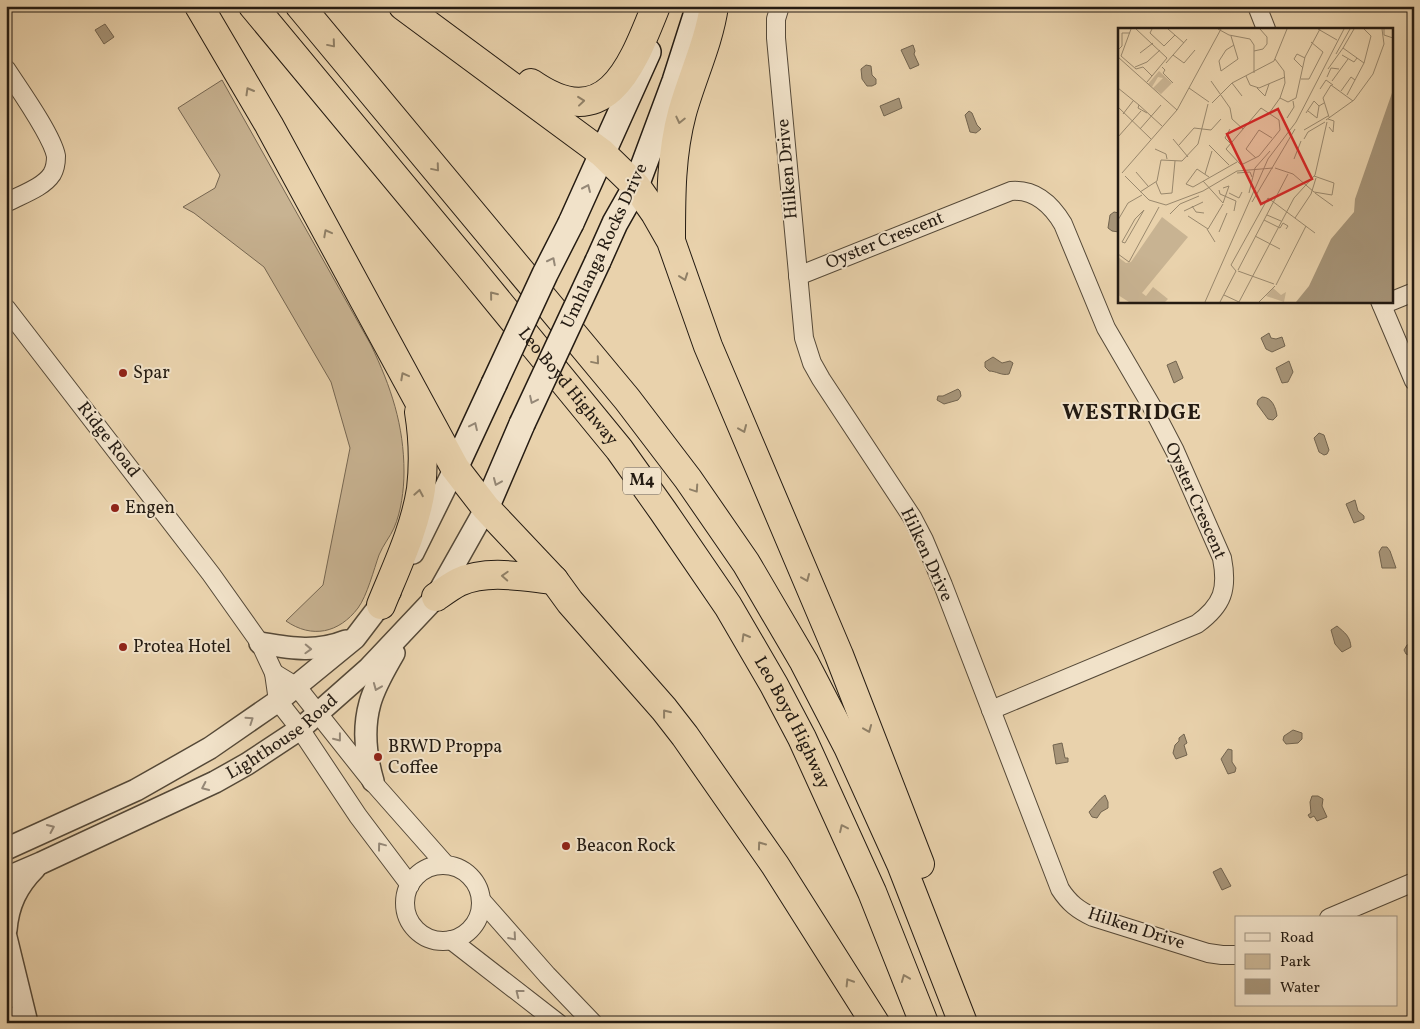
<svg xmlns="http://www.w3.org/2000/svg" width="1420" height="1029" font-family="Vollkorn,serif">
<rect width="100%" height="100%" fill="#e9d2ac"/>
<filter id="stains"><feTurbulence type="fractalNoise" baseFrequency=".004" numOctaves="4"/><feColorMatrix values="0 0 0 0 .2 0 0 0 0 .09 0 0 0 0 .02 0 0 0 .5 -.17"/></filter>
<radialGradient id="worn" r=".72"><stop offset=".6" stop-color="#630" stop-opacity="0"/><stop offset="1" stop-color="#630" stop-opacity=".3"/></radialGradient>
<path fill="#c8b392" stroke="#766752" d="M 222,80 L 371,345 C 391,387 404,425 404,472 C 404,490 401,512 394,528 C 390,537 383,545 379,555 C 374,569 367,596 358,608 C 339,633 312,639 286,621 L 323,585 L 350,448 L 331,382 L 264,267 L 194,213 L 183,207 L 215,188 L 220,175 L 178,108 Z"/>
<g fill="#a69478" stroke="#72644f">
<polygon points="105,24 114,37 104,44 95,30"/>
<polygon points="913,45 915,51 914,54 919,65 910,69 901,50"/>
<polygon points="866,65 871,66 872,75 876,79 876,84 872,86 867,86 862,79 861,69"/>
<polygon points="899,98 902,108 884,116 880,106"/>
<polygon points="969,111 972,113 977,125 981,129 976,133 970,132 965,115"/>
<polygon points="1114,212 1119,213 1119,232 1112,231 1108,228 1110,215"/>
<polygon points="1269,333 1271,338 1276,339 1282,337 1285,346 1272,352 1266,349 1261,338"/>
<path d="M 993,357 L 1002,363 L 1010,361 L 1013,363 L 1009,374 C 1002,376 996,371 989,371 L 985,367 L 985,362 Z"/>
<polygon points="1176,361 1183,378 1174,383 1167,365"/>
<polygon points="1289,361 1293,372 1288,382 1282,383 1276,368"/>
<polygon points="958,389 960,391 961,396 958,400 944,404 937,400 938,396 943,396"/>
<path d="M 1262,397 C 1272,397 1276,408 1277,416 L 1273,420 L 1268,419 L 1257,404 L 1258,400 Z"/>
<polygon points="1319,433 1324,435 1329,450 1327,454 1324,455 1319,452 1314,438"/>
<polygon points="1355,500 1358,511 1364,516 1364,519 1354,523 1346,504"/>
<polygon points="1382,547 1387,547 1390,551 1396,568 1382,568 1379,552"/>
<path d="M 1337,626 C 1345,633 1350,636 1351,647 L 1342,652 L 1335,644 L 1331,630 Z"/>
<polygon points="1412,643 1414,646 1414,660 1411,656 1406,654 1404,650 1407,645"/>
<polygon points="1293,730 1302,733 1302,739 1298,743 1286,744 1283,740 1284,736"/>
<polygon points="1184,734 1187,743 1184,745 1187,755 1176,759 1173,753 1175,745 1179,741 1179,738"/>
<polygon points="1062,743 1065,758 1068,758 1068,762 1056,764 1053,745"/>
<polygon points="1228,749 1232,750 1232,762 1236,768 1235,772 1228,774 1221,759"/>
<path d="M 1105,795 L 1108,802 L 1108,808 L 1101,812 L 1097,818 L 1092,817 L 1089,812 C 1095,806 1099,799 1105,795 Z"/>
<polygon points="1312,796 1318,796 1323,799 1322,806 1327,817 1317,821 1314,816 1310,818 1308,815 1311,813 1310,802"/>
<polygon points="1221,868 1231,886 1222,890 1213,872"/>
</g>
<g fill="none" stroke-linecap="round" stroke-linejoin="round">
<g stroke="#554938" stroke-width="20">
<g id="minor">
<path d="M 780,6 L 776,19 L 776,38 L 804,338 L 812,363 L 821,379 L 912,517 L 924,540 L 943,585 L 1060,889 C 1069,903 1078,910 1093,917 L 1208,953 L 1222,955 L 1236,955"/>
<polyline points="1257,6 1266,29"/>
<path d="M 6,69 C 19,89 52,135 56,156 C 56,162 55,169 52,174 C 43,188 20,195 6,203"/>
<path d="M 798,276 L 1011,191 C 1035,189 1051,204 1063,224 L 1106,328 L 1151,405 L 1175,451 L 1222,558 C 1228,589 1223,605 1197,624 L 991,710"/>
<polyline points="1380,301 1414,381"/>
<polyline points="1382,305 1414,292"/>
<polyline points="6,308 211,574 260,643 274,673"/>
<circle cx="443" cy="903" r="38"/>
<polyline points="410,885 358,816 300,729 278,701 274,673 297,687 370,779 446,865"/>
<polyline points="481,900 547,975 593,1023"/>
<polyline points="1329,918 1414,882"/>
<polyline points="451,940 558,1023"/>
</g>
</g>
<g stroke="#554938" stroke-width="24">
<g id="tertiary">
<polyline points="413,553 455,468"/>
<path d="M 260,643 C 290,648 316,653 346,641"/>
<path d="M 373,781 C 366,757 363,728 370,703 C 375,685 385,669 394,653"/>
<polyline points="6,849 136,790 210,748 278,701 355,638 390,592"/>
<path id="s1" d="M 6,878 L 41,863 L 215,782 L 247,764 L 300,729 L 369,668 L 436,597 L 486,508"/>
<path d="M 6,930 C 8,905 17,886 35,868"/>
<polyline points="6,937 27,1023"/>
<polyline points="6,1016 8,1023"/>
</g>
</g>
<g stroke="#241b12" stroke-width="28">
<g id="secondary">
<polyline points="571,223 648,52"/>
<polyline points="598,261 615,223 636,186 675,81 699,6"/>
<polyline points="455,468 494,384"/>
<polyline points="486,508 522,424"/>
</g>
</g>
<g stroke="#241b12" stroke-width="30">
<g id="trunk">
<polyline points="199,6 269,125 455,468 486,508 554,580 570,602 664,709 685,736 775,865 875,1023"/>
<path id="s2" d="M 253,6 L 469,266 L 619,449 L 663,511 L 728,606 L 774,685 L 802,738 L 872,892 L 924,1023"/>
<polyline points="300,6 627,399 688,479 746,563 804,662 848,747 901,864 963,1023"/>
<polyline points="403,6 602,153 636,186 655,213 671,241 708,346 839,655 920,864"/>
<path d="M 531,83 C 607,136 632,66 656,6"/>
<path d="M 671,239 C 671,196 671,154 682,113 C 692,77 709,42 714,6"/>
<path d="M 436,597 C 443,592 451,586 459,582 C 488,569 524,577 554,580"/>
<path d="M 381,605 C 396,568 415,529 421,489 C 424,463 423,437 419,412"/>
</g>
</g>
<use href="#minor" stroke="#f1e2c9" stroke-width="18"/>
<use href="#tertiary" stroke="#f1e2c9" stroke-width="21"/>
<use href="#secondary" stroke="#f1e2c9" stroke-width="25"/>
<use href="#trunk" stroke="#e9d2ac" stroke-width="28"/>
<g stroke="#241b12" stroke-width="28" stroke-linecap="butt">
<g id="secondary-bridge">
<polyline points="494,384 545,274 571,223"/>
<polyline points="522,424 598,261"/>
</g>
</g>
<use href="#secondary-bridge" stroke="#f1e2c9" stroke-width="25"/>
</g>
<defs><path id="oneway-chevron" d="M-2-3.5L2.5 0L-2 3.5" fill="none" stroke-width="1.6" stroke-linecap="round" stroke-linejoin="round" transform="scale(1.25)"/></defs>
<g stroke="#908067">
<use href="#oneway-chevron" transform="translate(332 44) rotate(50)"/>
<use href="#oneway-chevron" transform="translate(249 91) rotate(-120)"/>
<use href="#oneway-chevron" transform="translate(581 101) rotate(-6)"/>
<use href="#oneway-chevron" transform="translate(680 120) rotate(103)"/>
<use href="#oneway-chevron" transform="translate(436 168) rotate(50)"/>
<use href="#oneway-chevron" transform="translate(327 233) rotate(-118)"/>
<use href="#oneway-chevron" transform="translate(684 277) rotate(70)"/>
<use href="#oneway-chevron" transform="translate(493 295) rotate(-129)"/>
<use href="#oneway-chevron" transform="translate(596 361) rotate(50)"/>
<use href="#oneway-chevron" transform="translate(404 376) rotate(-118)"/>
<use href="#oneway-chevron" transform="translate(743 429) rotate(67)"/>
<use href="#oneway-chevron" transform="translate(695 489) rotate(56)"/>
<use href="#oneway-chevron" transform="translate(419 493) rotate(-80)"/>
<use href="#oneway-chevron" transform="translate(505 576) rotate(-177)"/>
<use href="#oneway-chevron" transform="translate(806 578) rotate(67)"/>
<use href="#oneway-chevron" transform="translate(745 637) rotate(-120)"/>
<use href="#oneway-chevron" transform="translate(666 713) rotate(-128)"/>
<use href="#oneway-chevron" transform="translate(868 729) rotate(68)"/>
<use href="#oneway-chevron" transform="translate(843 828) rotate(-115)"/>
<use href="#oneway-chevron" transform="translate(761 845) rotate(-126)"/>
<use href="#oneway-chevron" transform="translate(905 978) rotate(-112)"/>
<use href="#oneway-chevron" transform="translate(849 982) rotate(-122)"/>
</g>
<g stroke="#958877">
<use href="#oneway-chevron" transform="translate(587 188) rotate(-66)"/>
<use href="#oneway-chevron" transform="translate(552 261) rotate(-63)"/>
<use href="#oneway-chevron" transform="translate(533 400) rotate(115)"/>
<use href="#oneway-chevron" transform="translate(474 426) rotate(-65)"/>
<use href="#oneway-chevron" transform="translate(497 482) rotate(113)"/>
<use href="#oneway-chevron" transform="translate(308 649) rotate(2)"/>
<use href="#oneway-chevron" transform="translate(377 687) rotate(112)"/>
<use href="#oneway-chevron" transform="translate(250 720) rotate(-34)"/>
<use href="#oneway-chevron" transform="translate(338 738) rotate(52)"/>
<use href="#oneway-chevron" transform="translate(205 787) rotate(155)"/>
<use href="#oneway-chevron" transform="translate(51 828) rotate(-24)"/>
<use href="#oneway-chevron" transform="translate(381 846) rotate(-127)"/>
<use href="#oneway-chevron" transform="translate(513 937) rotate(49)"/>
<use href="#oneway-chevron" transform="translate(519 993) rotate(-142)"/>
</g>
<g fill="#8f2418" stroke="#f1e2c9" stroke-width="2">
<circle cx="123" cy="373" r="5"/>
<circle cx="115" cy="508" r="5"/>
<circle cx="123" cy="647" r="5"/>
<circle cx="378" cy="757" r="5"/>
<circle cx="566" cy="846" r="5"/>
</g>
<g text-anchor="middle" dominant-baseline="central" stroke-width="4" stroke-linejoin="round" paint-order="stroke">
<rect fill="#f1e2c9" stroke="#625749" stroke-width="1" x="623" y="467.5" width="38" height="27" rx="4"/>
<g font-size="16" font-weight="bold" fill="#241b12">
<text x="642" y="481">M4</text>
</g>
<g font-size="18" fill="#241b12" stroke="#f1e2c9">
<text transform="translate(788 169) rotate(-95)">Hilken Drive</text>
<text transform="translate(885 241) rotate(-22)">Oyster Crescent</text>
<text transform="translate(605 246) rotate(-65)">Umhlanga Rocks Drive</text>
<text stroke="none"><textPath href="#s2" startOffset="494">Leo Boyd Highway</textPath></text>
<text transform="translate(108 440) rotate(52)">Ridge Road</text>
<text transform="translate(1195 501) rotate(66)">Oyster Crescent</text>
<text transform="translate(926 555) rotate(65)">Hilken Drive</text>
<text stroke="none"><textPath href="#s2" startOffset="899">Leo Boyd Highway</textPath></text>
<text stroke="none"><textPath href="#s1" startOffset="311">Lighthouse Road</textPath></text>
<text transform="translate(1136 929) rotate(18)">Hilken Drive</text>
</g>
<g font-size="18" fill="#241b12" stroke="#f1e2c9" text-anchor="start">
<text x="133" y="373">Spar</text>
<text x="125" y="508">Engen</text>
<text x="133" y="647">Protea Hotel</text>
<text x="388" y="747">BRWD Proppa<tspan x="388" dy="21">Coffee</tspan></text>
<text x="576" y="846">Beacon Rock</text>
</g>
<g font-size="22" font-weight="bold" letter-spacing="1" fill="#241b12" stroke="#f1e2c9">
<text x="1132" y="413">WESTRIDGE</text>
</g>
</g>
<g transform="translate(1118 28)">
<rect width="275" height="275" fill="#e9d2ac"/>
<path d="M 41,43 L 54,55 L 43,66 L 35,60 L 45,50 L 40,49 L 34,59 L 30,56 ZM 44,189 L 70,209 L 24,265 L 28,268 L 35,259 L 50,271 L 47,274 L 11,274 L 0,267 L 0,229 L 8,235 L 13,234 ZM 155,260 L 163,267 L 168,264 L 166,274 L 148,268 Z" fill="#c8b392"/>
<path d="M 275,62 L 275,274 L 178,274 L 191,258 L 213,211 L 236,184 L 237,171 Z" fill="#a69478"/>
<path fill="none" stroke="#9a896e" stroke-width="1" d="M 13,1 L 3,28 L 18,41 L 25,39 L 34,48M 18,1 L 49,30 L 29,54M 34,1 L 32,5 L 46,18 L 57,7M 50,1 L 66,15M 100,1 L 111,7 L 132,11 L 136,17 L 136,45M 200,1 L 219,12M 236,1 L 225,20 L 246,35M 266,1 L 266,7 L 275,10M 113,8 L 120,31 L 103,43 L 101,33 L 108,22 L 116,17M 0,22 L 4,18 L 4,5 L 12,5M 136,23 L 145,21 L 149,16 L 149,9 L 142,1M 22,25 L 35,15M 218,26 L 232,1M 55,27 L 66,35 L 77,22M 224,27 L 236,34 L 239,30M 0,29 L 59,82M 48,35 L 69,11M 17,39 L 29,34 L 42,22M 44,39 L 47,42 L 45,45 L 55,55M 185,40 L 176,31 L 179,26 L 187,30M 210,41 L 225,20M 128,48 L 132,57 L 141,60 L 167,49M 209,49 L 213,40 L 221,41M 183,51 L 191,51 L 205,24 L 193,14M 93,53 L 112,80 L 114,91 L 125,101M 214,53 L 230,31M 114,55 L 124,68M 0,60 L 21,77M 71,60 L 91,74M 139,60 L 147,68 L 151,56M 202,61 L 208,52 L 215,57M 223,63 L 233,49 L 237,52M 229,67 L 246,35 L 253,8 L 246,1M 162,70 L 170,74 L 178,70 L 187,29 L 202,1M 94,75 L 114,55 L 156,33 L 169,1M 0,79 L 33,111M 143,80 L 161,92 L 162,102 L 141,128 L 123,137 L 108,121 ZM 190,83 L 199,90 L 201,78 L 206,75M 152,84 L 162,70 L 167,55 L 166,43 L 157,31M 29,85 L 20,80 L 21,77 L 44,98M 188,85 L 196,73 L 201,78M 5,86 L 15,73M 211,89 L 205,70 L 213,57 L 235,73M 169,90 L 176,79 L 175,73M 210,91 L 216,93 L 215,104 L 211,99M 208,92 L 236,72 L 255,46 L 266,16 L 264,1M 22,101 L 43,77M 112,101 L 107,110 L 112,115M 186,102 L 210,88M 0,109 L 23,83M 55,111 L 70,129M 186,111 L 190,104 L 207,94M 61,117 L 76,100 L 93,102 L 103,91M 91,117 L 111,137M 37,121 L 48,126 L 49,131M 138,130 L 128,121 L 141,102 L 154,110M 176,131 L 183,113M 157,140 L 175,146 L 196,164 L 214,167 L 216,155 L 196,148M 18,144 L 30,158M 4,145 L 59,82 L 103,1M 119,145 L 132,144 L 134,149M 87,146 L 94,123M 7,148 L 31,172 L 48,177 L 85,163 L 119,143 L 155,140M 91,149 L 79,141 L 68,156 L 75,159 L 119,134M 85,153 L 105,175M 38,154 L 43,166 L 54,165 L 57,133M 105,160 L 111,158 L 105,175M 101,162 L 102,166 L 118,173 L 116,183M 22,164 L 39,153 L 43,132 L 64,133 L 80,116 L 90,76M 111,165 L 121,170 L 124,164M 131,165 L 137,140 L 152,123M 197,165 L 215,178M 134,174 L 177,101M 74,178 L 78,184 L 86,185M 26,182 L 7,215 L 4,214 L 17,191 ZM 66,183 L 85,174M 52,186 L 62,176 L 81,168M 149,187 L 163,193M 70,188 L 90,201 L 105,176M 177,190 L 193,166 L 198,150M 0,192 L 10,175 L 24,167M 146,192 L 162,200 L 165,195 L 170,198 L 168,201M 89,201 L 97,214M 101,204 L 109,185M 137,208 L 162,221M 0,226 L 11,234 L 41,179M 120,242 L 170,146M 118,243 L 113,237 L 150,170 L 197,205M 120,243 L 156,256M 158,257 L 188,198M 106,267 L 121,274M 87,274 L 150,131 L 178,94 L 226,1M 102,274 L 118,243M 121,274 L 176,170 L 197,147 L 209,94M 141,274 L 157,258"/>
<path fill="#d62828" fill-opacity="0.15" stroke="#d62828" stroke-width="2.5" d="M 160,81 L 194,151 L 143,176 L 109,106 Z"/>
<rect width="275" height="275" fill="none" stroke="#241b12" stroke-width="2.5"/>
</g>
<rect width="1420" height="1029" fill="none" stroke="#e9d2ac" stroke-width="25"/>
<rect x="8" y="8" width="1405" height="1014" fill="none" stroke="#241b12" stroke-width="2.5"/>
<rect x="12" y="12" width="1395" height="1004" fill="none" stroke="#241b12"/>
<rect x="1235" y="916" width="162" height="90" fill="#f1e2c9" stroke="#9f9280"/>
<rect x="1245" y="933" width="25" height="8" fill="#f1e2c9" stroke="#9f9280"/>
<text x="1280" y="942" font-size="15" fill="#241b12">Road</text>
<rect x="1245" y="954" width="25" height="15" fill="#c8b392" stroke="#9f9280"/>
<text x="1280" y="966" font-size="15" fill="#241b12">Park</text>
<rect x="1245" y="979" width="25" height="15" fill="#a69478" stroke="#9f9280"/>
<text x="1280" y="992" font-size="15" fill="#241b12">Water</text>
<rect width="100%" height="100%" filter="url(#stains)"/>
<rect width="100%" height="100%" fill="url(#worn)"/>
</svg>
